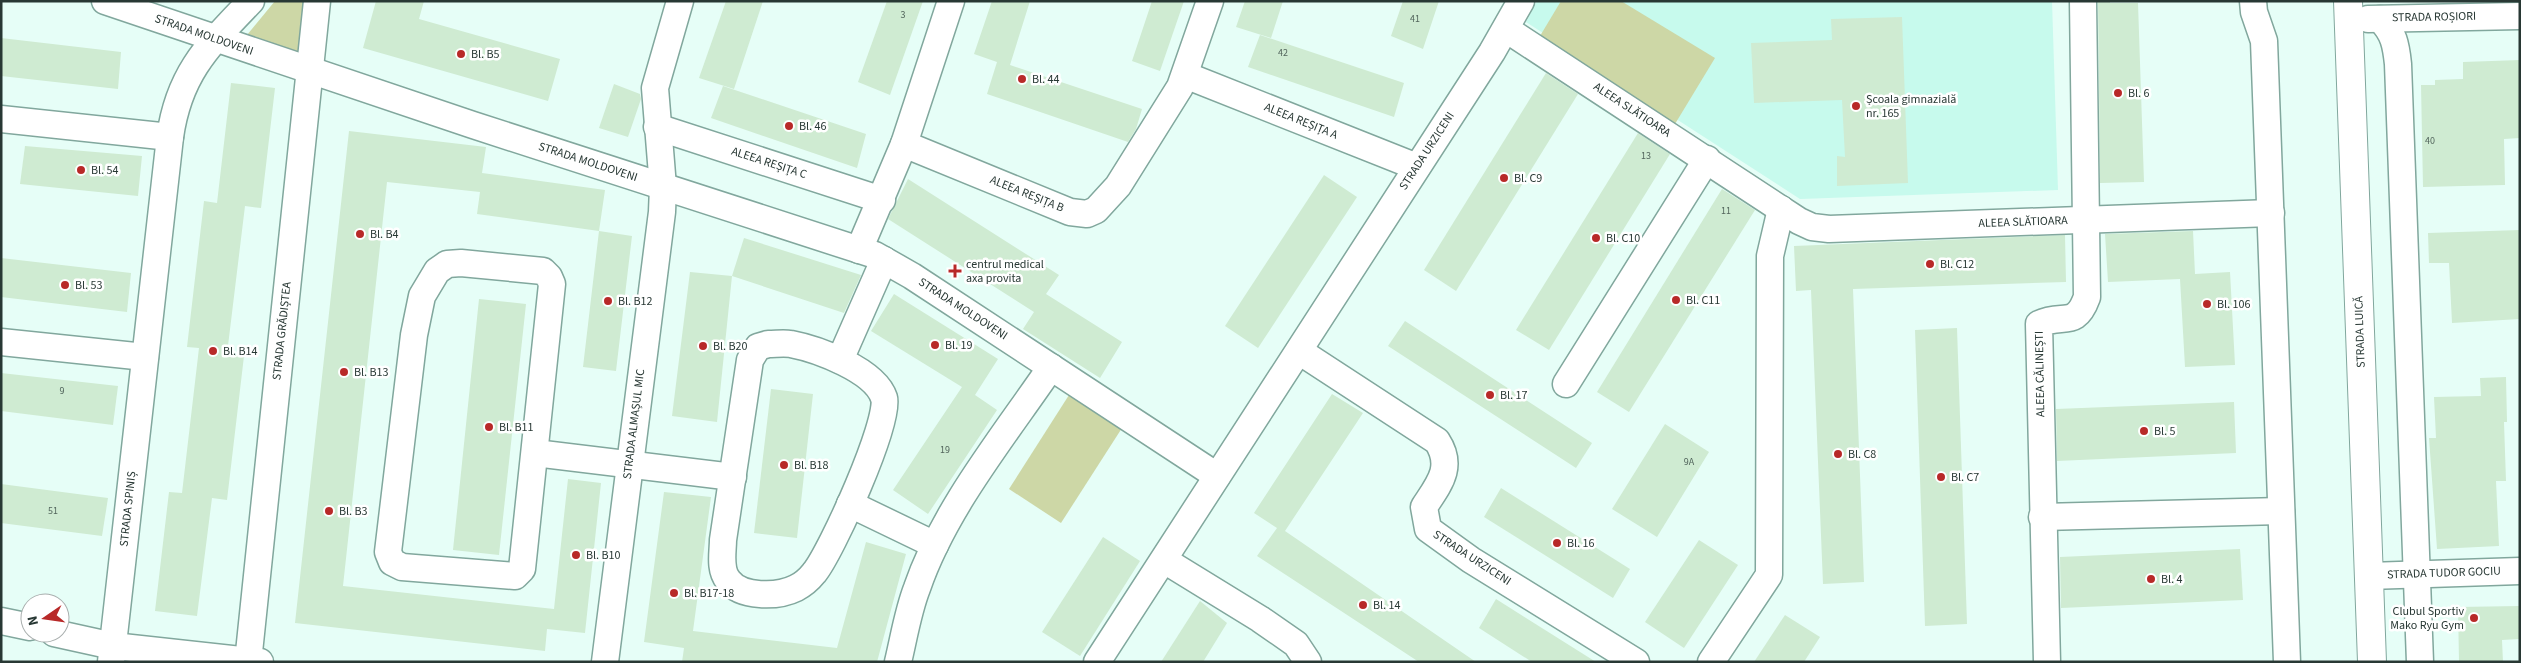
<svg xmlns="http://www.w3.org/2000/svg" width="2521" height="663" font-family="'Source Sans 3',sans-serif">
<rect width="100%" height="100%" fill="#e6fef7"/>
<polygon fill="#c7faed" points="1537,1 2052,1 2058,190 1800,199 1526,22"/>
<g fill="#cdd7a6">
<polygon points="275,1 308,1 301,53 247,35"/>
<polygon points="1561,1 1621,1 1715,58 1675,124 1537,41"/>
<polygon points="1069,395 1122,428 1061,523 1009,489"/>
</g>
<g fill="#cfebd2">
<polygon points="376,1 424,1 419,19 560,59 548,101 363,48"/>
<polygon points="726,1 763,1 734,89 699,78"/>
<polygon points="887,1 923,1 890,95 858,82"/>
<polygon points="992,1 1030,1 1010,65 1142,109 1136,129 1128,142 987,94 997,62 974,54"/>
<polygon points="1152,1 1184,1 1160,71 1132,61"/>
<polygon points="1245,1 1283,1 1271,38 1236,27"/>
<polygon points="1403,1 1439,1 1423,49 1391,36"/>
<polygon points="2098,1 2110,1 2110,3 2138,3 2144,182 2100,183"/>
<polygon points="1902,17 1908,183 1837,186 1837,156 1845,157 1842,100 1754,103 1751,43 1832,40 1831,19"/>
<polygon points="1260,35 1404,83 1394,117 1248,67"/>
<polygon points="1,38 121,52 118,89 1,76"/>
<polygon points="2520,60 2520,138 2504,139 2505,185 2423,187 2421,85 2435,85 2435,80 2463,79 2463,62"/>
<polygon points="1546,73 1578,94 1456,291 1424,270"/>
<polygon points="231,83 275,88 261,208 245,206 227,354 244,356 227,500 212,498 197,616 155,611 169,492 182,493 199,348 187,347 204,201 217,203"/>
<polygon points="614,84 640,94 641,99 628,137 599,128"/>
<polygon points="723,86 866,134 857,168 711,118"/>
<polygon points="349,131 486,147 482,173 605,190 599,231 632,236 616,371 583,367 599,231 477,214 480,192 387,182 343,586 554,609 568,479 601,483 585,633 547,629 545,651 295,623"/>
<polygon points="1638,133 1670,154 1549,350 1516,330"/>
<polygon points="25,146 142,156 138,196 20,184"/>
<polygon points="1324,175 1357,197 1258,348 1225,326"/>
<polygon points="908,179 1059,275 1046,294 1122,342 1100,378 1023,329 1034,312 888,219"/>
<polygon points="1722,189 1755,210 1629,412 1597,392"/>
<polygon points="2520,230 2520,319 2452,323 2449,263 2429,263 2428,233"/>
<polygon points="2193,231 2195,274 2230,272 2235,365 2185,367 2180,279 2108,282 2105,234"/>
<polygon points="2065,235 2066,282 1853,289 1864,582 1823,584 1811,290 1796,291 1794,246"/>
<polygon points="744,238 861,275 844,313 732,276"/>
<polygon points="1,258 131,273 127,312 1,297"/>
<polygon points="690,272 732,276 717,422 672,416"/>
<polygon points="894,294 998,359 975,395 997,410 928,514 893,490 962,387 871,331"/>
<polygon points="479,299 526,304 499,555 453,550"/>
<polygon points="1405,321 1592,443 1576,468 1388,346"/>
<polygon points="1957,328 1967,624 1925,626 1915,330"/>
<polygon points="1,373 118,386 113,425 1,411"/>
<polygon points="2506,377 2507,422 2504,422 2506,481 2496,481 2499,546 2437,549 2429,438 2436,438 2434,397 2481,396 2480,378"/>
<polygon points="771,389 813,394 797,538 754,533"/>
<polygon points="1332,394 1363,413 1285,531 1476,662 1419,662 1257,556 1277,528 1254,513"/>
<polygon points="2234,402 2236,453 2057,461 2056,409"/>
<polygon points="1665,424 1709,452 1657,537 1612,509"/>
<polygon points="1,484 108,498 102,536 1,523"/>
<polygon points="1501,488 1630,569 1613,598 1484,517"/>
<polygon points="664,492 711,497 693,631 837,648 866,542 906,554 877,662 682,662 684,648 644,642"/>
<polygon points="1103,537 1140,561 1080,656 1042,632"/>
<polygon points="1699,540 1738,565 1684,648 1645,622"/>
<polygon points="2240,549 2243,600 2061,608 2060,557"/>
<polygon points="1496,599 1596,662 1532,662 1479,628"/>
<polygon points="1200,601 1227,623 1203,662 1161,662"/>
<polygon points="2519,606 2519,639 2502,640 2503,662 2459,662 2458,607"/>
<polygon points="1785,615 1820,637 1804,662 1754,662"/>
</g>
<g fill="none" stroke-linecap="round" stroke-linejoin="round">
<g stroke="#81a79d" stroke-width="29">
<g id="minor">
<polyline points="105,1 473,125 875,255 912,276 1217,476"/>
<polyline points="2253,1 2254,12 2264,41 2287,662"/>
<polyline points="2368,19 2520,16"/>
<path d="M 2380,19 C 2394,33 2396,45 2398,64 L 2420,662"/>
<polyline points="1506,29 1799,221 1812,227 1829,229 2271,213"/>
<polyline points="1185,75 1417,167"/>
<polyline points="1,119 170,137"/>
<polyline points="657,127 882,200"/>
<polyline points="904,144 1070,212 1087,214 1096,210 1118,186 1180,87 1210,1"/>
<polyline points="859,250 904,144 951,1"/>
<polygon points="461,263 543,271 549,277 552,284 522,569 515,576 402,567 392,562 388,552 414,335 422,296 437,271 447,264"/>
<polyline points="1,342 145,357"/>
<path d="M 768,344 C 776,344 784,343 791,344 C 817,349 875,370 884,398 C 891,420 831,553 814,573 C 810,578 802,585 796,588 C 778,597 741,598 728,580 C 719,569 723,552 723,540 L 750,360 L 758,347 Z"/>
<path d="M 1299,351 L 1437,441 C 1454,467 1439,484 1424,507 L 1428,529 L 1471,560 L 1636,662"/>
<polyline points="840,360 884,260"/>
<polyline points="1566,384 1707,159"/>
<polyline points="535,453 733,477"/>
<polyline points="850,504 935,545"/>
<polyline points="2042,517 2281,511"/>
<polyline points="1164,560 1260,619 1296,644 1308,662"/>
<polyline points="2369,576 2520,571"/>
<polyline points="1,621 30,627"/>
<polyline points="54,633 113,646 260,662"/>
<path d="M 111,662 L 170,137 C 179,73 208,46 251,1"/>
<polyline points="248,662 317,1"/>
<polyline points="605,662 662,212 663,187 655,88 680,1"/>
<path d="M 898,662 C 904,637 908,611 917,588 C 944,509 1004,436 1051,367"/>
<polyline points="1097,662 1492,52 1521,1"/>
<polyline points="1711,662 1769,575 1770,256 1781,209"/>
<path d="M 2047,662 L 2039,324 C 2063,312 2075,330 2087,297 L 2083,1"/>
</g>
</g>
<g stroke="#81a79d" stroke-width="30">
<polyline id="major" points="2348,1 2372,662"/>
</g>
<use href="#minor" stroke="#fff" stroke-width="26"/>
<use href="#major" stroke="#fff" stroke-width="28"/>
</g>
<g fill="#b82928" stroke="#fff" stroke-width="2">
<circle cx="461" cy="54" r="5"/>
<circle cx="1022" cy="79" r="5"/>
<circle cx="2118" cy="93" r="5"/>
<circle cx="1856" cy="106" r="5"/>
<circle cx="789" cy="126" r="5"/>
<circle cx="81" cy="170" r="5"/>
<circle cx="1504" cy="178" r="5"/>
<circle cx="360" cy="234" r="5"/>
<circle cx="1596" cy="238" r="5"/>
<circle cx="1930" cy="264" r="5"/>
<path d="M952.5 263.5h5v5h5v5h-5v5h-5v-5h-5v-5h5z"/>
<circle cx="65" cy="285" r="5"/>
<circle cx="1676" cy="300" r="5"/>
<circle cx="608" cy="301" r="5"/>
<circle cx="2207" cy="304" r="5"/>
<circle cx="935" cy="345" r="5"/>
<circle cx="703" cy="346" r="5"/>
<circle cx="213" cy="351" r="5"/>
<circle cx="344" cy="372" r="5"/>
<circle cx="1490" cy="395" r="5"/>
<circle cx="489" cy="427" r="5"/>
<circle cx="2144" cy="431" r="5"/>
<circle cx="1838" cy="454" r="5"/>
<circle cx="784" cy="465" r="5"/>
<circle cx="1941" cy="477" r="5"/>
<circle cx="329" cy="511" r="5"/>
<circle cx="1557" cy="543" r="5"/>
<circle cx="576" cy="555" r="5"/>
<circle cx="2151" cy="579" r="5"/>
<circle cx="674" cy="593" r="5"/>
<circle cx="1363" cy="605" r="5"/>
<circle cx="2474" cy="618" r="5"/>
</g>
<g text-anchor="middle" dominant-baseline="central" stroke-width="5" stroke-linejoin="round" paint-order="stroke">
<g font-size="10" fill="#52655c">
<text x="903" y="15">3</text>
<text x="1415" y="19">41</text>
<text x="1283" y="53">42</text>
<text x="2430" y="141">40</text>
<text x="1646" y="156">13</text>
<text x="1726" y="211">11</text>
<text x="62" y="391">9</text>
<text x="945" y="450">19</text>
<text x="1689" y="462">9A</text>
<text x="53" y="511">51</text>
</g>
<g font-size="12" fill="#283834" stroke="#fff">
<text transform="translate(2434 17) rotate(-1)">STRADA ROȘIORI</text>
<text transform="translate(204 35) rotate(19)">STRADA MOLDOVENI</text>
<text transform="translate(1632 110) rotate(33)">ALEEA SLĂTIOARA</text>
<text transform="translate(1301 121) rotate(22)">ALEEA REȘIȚA A</text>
<text transform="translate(1427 151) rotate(-57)">STRADA URZICENI</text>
<text transform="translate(588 162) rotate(18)">STRADA MOLDOVENI</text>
<text transform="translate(769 163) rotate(18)">ALEEA REȘIȚA C</text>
<text transform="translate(1027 194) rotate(22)">ALEEA REȘIȚA B</text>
<text transform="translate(2023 222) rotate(-2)">ALEEA SLĂTIOARA</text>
<text transform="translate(963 309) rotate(33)">STRADA MOLDOVENI</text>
<text transform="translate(282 331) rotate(-84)">STRADA GRĂDIȘTEA</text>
<text transform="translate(2360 332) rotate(-92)">STRADA LUICĂ</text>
<text transform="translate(2040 374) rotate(-91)">ALEEA CĂLINEȘTI</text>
<text transform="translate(634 424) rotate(-83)">STRADA ALMAȘUL MIC</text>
<text transform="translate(128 509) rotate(-84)">STRADA SPINIȘ</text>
<text transform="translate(1472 558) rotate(33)">STRADA URZICENI</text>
<text transform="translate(2444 573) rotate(-2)">STRADA TUDOR GOCIU</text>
</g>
<g font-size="12" fill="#283834" stroke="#fff" text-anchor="start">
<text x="471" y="54">Bl. B5</text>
<text x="1032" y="79">Bl. 44</text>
<text x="2128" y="93">Bl. 6</text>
<text x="1866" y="99">Școala gimnazială<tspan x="1866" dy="14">nr. 165</tspan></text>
<text x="799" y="126">Bl. 46</text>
<text x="91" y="170">Bl. 54</text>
<text x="1514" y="178">Bl. C9</text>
<text x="370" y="234">Bl. B4</text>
<text x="1606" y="238">Bl. C10</text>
<text x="966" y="264">centrul medical<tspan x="966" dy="14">axa provita</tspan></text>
<text x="1940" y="264">Bl. C12</text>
<text x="75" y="285">Bl. 53</text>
<text x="1686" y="300">Bl. C11</text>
<text x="618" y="301">Bl. B12</text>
<text x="2217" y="304">Bl. 106</text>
<text x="945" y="345">Bl. 19</text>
<text x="713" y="346">Bl. B20</text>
<text x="223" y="351">Bl. B14</text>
<text x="354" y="372">Bl. B13</text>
<text x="1500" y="395">Bl. 17</text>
<text x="499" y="427">Bl. B11</text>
<text x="2154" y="431">Bl. 5</text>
<text x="1848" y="454">Bl. C8</text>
<text x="794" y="465">Bl. B18</text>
<text x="1951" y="477">Bl. C7</text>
<text x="339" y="511">Bl. B3</text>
<text x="1567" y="543">Bl. 16</text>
<text x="586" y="555">Bl. B10</text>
<text x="2161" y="579">Bl. 4</text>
<text x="684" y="593">Bl. B17-18</text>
<text x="1373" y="605">Bl. 14</text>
<text x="2464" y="611" text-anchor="end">Clubul Sportiv<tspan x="2464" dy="14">Mako Ryu Gym</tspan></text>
</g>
</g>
<rect width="2521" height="663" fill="none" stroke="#283834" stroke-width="5"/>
<g transform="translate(45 618) rotate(257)"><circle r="24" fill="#ffffff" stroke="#a9afae"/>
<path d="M0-4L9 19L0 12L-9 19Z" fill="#b82928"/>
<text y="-8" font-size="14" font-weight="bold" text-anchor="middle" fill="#283834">N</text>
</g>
</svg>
